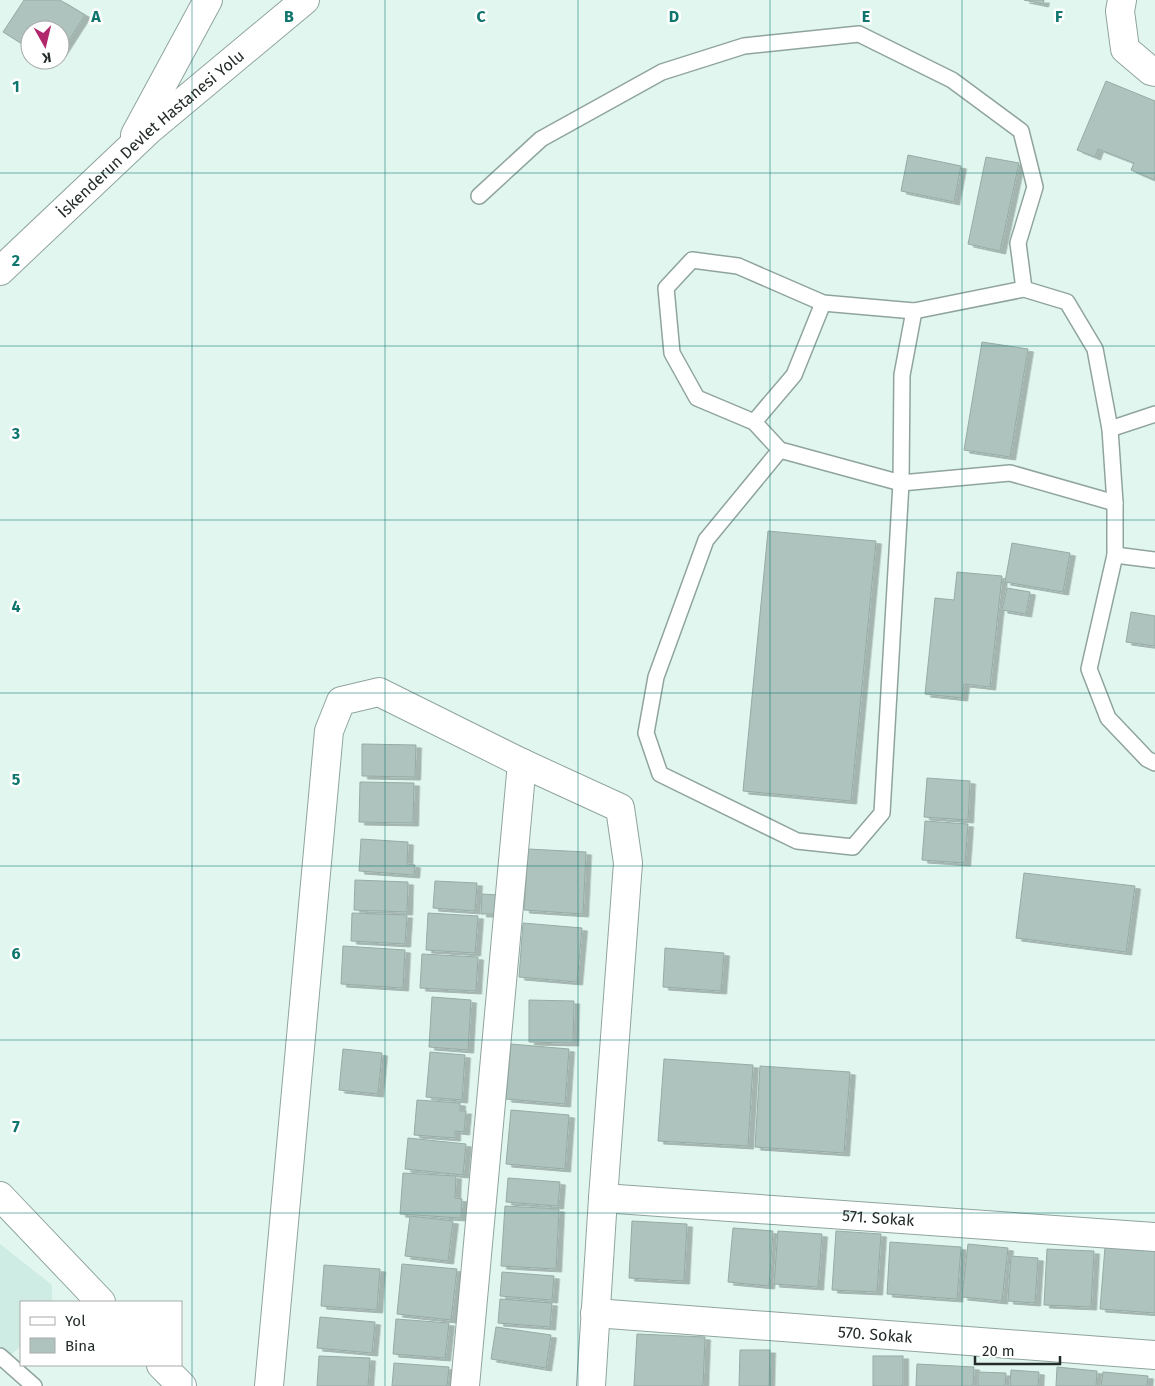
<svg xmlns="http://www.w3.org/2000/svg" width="1155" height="1386" font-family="'Fira Sans',sans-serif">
<defs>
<filter id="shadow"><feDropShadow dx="5.5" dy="3" stdDeviation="0" flood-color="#0004"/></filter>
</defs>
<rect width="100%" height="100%" fill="#e0f6ef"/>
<polygon fill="#ceece3" points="0,1244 52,1285 52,1302 21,1302 21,1346 0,1364"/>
<g fill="#aec3bd" stroke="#96aba5" filter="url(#shadow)">
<polygon points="24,0 60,0 85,15 60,54 60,30 30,30 30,49 3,32"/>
<polygon points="1024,0 1044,0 1043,4"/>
<polygon points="1106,81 1155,101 1155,176 1154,180 1131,170 1134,163 1098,149 1095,157 1077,150"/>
<polygon points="908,155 961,166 954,202 901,191"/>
<polygon points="986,157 1019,163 1000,251 968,244"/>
<polygon points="982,342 1028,349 1010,457 964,450"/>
<polygon points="768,531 876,541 851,801 743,791"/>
<polygon points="1012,543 1070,553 1063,592 1005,582"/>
<polygon points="957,572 1002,576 990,687 964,684 962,698 925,694 935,598 954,600"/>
<polygon points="1007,588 1030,592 1026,614 1002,610"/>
<polygon points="1131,612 1155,616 1155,646 1126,642"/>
<polygon points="362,744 416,745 415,777 362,776"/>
<polygon points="927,778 970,781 968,820 924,817"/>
<polygon points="360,782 414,783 413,823 359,822"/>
<polygon points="925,821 968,824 965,863 922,860"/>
<polygon points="361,839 408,842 407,864 415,865 414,875 359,871"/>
<polygon points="528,849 586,852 583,914 524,910"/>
<polygon points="1024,873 1135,886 1126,952 1016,938"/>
<polygon points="355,880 408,882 407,912 354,910"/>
<polygon points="435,881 477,883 475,911 433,908"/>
<polygon points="482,894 499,895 499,914 481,914"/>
<polygon points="352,913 407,915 405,944 351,941"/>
<polygon points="428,913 478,916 475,953 426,950"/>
<polygon points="523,923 582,928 577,982 519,977"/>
<polygon points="343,946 405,950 403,988 341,984"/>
<polygon points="665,948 724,953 721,991 663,987"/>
<polygon points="422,954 478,957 476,991 420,988"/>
<polygon points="432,997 471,1000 468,1050 429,1047"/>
<polygon points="529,1000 574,1001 573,1043 529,1042"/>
<polygon points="511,1044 569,1049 565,1104 506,1099"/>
<polygon points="343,1049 382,1053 378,1094 339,1090"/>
<polygon points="430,1052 465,1055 462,1100 426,1097"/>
<polygon points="664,1059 753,1065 748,1146 658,1141"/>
<polygon points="760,1066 850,1072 844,1153 755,1147"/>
<polygon points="417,1100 460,1103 460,1111 466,1111 464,1132 455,1131 455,1138 414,1135"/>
<polygon points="511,1110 569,1115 565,1169 506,1164"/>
<polygon points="408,1138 466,1144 463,1175 405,1169"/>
<polygon points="403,1173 456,1176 455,1198 462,1199 461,1218 400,1214"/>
<polygon points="508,1178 560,1182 558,1206 506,1202"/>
<polygon points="505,1206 559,1209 556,1269 501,1266"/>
<polygon points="410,1216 453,1221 448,1261 405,1256"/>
<polygon points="632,1221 687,1224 684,1281 629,1278"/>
<polygon points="733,1228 773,1231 769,1286 728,1282"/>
<polygon points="778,1231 822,1234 818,1287 774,1284"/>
<polygon points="836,1231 881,1234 877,1292 832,1290"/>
<polygon points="890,1242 961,1247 957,1299 887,1294"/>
<polygon points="968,1244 1008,1248 1002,1301 962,1297"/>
<polygon points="1105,1247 1155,1250 1155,1313 1100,1309"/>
<polygon points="1047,1249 1094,1251 1091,1307 1044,1305"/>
<polygon points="1011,1256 1038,1258 1035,1303 1008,1301"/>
<polygon points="402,1264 457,1269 451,1320 397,1314"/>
<polygon points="324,1265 380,1269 377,1310 321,1306"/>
<polygon points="502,1272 554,1276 552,1300 500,1296"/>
<polygon points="500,1299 552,1303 550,1327 498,1323"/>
<polygon points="320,1317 375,1322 372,1353 317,1348"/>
<polygon points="396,1319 449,1323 445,1358 393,1354"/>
<polygon points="496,1327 551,1335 546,1368 491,1359"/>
<polygon points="637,1334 705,1337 703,1386 634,1386"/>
<polygon points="740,1350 770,1350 769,1386 739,1386"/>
<polygon points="319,1356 370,1358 368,1386 317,1386"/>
<rect x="873" y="1356" width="30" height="30"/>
<polygon points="394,1363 449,1367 447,1386 392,1386"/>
<polygon points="917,1364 974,1367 973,1386 916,1386"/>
<polygon points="1057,1367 1097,1371 1096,1386 1056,1386"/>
<polygon points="1011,1370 1039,1372 1038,1386 1010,1386"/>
<polygon points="978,1372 1006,1373 1005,1386 978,1386"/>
<polygon points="1103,1372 1148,1376 1147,1386 1101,1386"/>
</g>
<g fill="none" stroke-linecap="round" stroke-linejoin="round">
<g stroke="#90a49e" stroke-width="18">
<g id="lane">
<polyline points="479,196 541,139 662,72 744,46 859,34 952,80 1021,131 1035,187 1018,243 1024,289 1067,302 1095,349 1110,429 1115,503 1115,555 1089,669 1108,718 1147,759 1155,763"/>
<polyline points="1024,289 914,311 823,303 738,266 692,260 666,288 672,353 697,398 754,422 780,450 901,483 1010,473 1115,503"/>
<polyline points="754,422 794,375 823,303"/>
<polyline points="1110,429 1155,414"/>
<polyline points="780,450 706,540 656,677 646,733 660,774 797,841 853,847 882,813 901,483 902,375 914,311"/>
<polyline points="1115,555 1155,560"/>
<polyline points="0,1356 34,1386"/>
</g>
</g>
<g stroke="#90a49e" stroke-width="30">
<g id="street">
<polyline points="1122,0 1120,11 1125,49 1151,71 1155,72"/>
<polyline points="135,135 208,0"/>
<path id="s1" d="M 0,271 L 149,130 L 305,0"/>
<polyline points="0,1196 101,1302"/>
<path id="s2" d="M 603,1198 L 1155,1237"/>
<path id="s3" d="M 595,1313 L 1155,1355"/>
<polyline points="161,1365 182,1386"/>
<polyline points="269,1386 329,731 341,701 379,692 522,763 620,808 628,863 603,1198 591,1386"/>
<polyline points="465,1386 522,763"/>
</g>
</g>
<use href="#lane" stroke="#fff" stroke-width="15"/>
<use href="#street" stroke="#fff" stroke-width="28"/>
</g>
<path fill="none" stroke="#0f766e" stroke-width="1" stroke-opacity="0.55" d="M 192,0 L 192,1386M 385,0 L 385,1386M 578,0 L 578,1386M 770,0 L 770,1386M 962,0 L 962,1386M 0,173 L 1155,173M 0,346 L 1155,346M 0,520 L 1155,520M 0,693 L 1155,693M 0,866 L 1155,866M 0,1040 L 1155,1040M 0,1213 L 1155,1213"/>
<g text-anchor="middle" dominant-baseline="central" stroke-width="5" stroke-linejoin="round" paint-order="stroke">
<g font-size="16" fill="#242c2a" stroke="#fff">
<text stroke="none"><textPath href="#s1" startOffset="204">İskenderun Devlet Hastanesi Yolu</textPath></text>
<text stroke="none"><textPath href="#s2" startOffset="276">571. Sokak</textPath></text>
<text stroke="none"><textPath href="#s3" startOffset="281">570. Sokak</textPath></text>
</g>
</g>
<g font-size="16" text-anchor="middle" font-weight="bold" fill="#0f766e" stroke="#fff" stroke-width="5" stroke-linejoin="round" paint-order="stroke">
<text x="96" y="22">A</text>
<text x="289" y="22">B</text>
<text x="481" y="22">C</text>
<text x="674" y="22">D</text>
<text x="866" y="22">E</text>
<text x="1059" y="22">F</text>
<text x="16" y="92">1</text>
<text x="16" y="266">2</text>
<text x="16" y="439">3</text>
<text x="16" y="612">4</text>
<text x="16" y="785">5</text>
<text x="16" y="959">6</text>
<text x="16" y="1132">7</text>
</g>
<rect x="20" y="1301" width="162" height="65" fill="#ffffff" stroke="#a7abaa"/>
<rect x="30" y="1317" width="25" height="8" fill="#ffffff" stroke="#a7abaa"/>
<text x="65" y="1326" font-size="15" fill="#242c2a">Yol</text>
<rect x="30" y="1338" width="25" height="15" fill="#aec3bd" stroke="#a7abaa"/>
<text x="65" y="1351" font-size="15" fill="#242c2a">Bina</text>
<g transform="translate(45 45) rotate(172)"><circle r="24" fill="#ffffff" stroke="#a7abaa"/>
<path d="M0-4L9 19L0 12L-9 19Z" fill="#b0286b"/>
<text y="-8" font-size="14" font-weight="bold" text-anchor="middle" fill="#242c2a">K</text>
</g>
<path d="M975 1356v8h85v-8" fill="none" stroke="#242c2a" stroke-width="2.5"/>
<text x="982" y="1356" font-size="15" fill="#242c2a" stroke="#ffffff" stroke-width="4" paint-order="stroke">20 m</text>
</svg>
